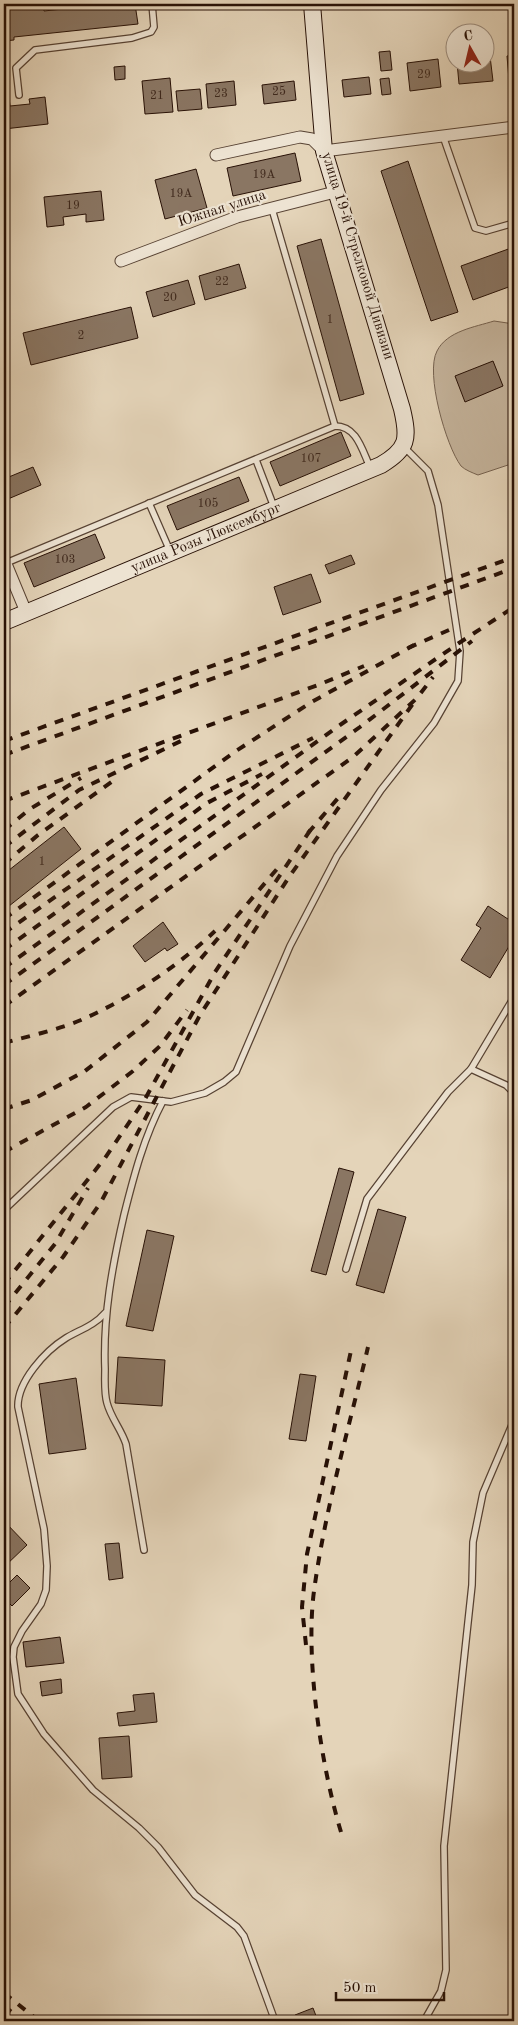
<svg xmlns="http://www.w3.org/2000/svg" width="518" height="2025" font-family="'Old Standard TT',serif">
<rect width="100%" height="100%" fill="#e4d4b9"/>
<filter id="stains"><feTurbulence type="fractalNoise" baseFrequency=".004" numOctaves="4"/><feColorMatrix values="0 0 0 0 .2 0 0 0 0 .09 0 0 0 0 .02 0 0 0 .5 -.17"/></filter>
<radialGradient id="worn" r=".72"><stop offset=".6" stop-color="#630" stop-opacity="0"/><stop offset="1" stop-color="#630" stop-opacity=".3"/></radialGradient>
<path fill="#c4b39b" stroke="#766250" d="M 494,321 L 514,324 L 514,463 L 478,475 C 473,473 465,470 461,466 C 446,446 425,373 437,351 C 447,331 475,327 494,321 Z"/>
<g fill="#8a7663" stroke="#281106">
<polygon points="15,4 44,4 44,11 109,4 135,4 138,24 14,37 14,40 4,41 4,8 15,6"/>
<polygon points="271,4 290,4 290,7 271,9"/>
<polygon points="343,4 365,4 365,6 343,9"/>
<polygon points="4,45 7,71 4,72"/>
<polygon points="390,51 392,70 381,71 379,52"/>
<polygon points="514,55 514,80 509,80 507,56"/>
<polygon points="490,56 493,81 459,84 457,62 486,62 486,57"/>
<polygon points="438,59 441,87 410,91 407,63"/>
<polygon points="125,66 125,79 115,80 114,67"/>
<polygon points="4,72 6,72 10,106 30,104 29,99 45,97 48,124 4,129"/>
<polygon points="369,77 371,94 344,97 342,80"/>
<polygon points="170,78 173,112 145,114 142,81"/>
<polygon points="389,78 391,94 382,95 380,79"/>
<polygon points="234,81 236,105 208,108 206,84"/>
<polygon points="294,81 296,100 264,104 262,85"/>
<polygon points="200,89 202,109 178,111 176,91"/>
<polygon points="295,153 301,181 233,196 227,168"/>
<polygon points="408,161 458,312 431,321 381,171"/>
<polygon points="196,169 207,208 165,219 155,180"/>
<polygon points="101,191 104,220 86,222 86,214 63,217 64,225 47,227 44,197"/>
<polygon points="321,239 364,394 340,401 297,246"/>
<polygon points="514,247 514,285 473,300 461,266"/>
<polygon points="239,264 246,288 205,300 199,276"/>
<polygon points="188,280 195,304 153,317 146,292"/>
<polygon points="131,307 138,338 31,365 23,333"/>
<polygon points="493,361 503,386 465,402 455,376"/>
<polygon points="341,432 351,456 280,486 270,462"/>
<polygon points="33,467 41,485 8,499 4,490 4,479"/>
<polygon points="239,477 249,501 177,530 167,506"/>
<polygon points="95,534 105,558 34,587 24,563"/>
<polygon points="351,555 355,564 329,574 325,565"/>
<polygon points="311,574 321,602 283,615 274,587"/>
<polygon points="64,827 81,849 4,910 4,874"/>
<polygon points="488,906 514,923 514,938 490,978 461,960 481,928 476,925"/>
<polygon points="163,922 178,944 167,951 165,948 145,962 133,946"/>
<polygon points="339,1168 354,1172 326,1275 311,1271"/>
<polygon points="378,1209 406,1217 384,1293 356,1285"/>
<polygon points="147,1230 174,1236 153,1331 126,1326"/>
<polygon points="118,1357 165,1360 162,1406 115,1403"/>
<polygon points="300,1374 316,1376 306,1441 289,1439"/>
<polygon points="76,1378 86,1449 49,1454 39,1384"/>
<polygon points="4,1521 27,1545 4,1567"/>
<polygon points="119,1543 123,1578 109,1580 105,1544"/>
<polygon points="17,1575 30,1588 12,1606 4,1598 4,1588"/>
<polygon points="60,1637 64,1663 26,1667 23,1642"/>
<polygon points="61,1679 62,1693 42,1696 40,1682"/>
<polygon points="154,1693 157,1722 119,1726 117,1713 135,1711 133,1695"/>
<polygon points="129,1736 132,1777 102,1779 99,1738"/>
<polygon points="313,2008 318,2021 297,2021 295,2015"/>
</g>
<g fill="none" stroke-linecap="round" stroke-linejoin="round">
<g stroke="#574233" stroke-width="8">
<g id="lane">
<polyline points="19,95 16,68 35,50 132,38 151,32 154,27 152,4"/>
<polyline points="443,136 475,228 486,231 514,223"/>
<polyline points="272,209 335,426"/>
<polyline points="256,460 274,507"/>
<polyline points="149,503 170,551"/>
<path d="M 6,563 L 335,426 C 357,426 362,450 370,467"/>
<polyline points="471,1069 514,997"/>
<polyline points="4,1210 113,1107 131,1097 171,1102 205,1093 224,1082 236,1072 290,946 337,856 381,790 434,723 458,681 460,651 438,505 428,471 404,447"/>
<polyline points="346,1269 367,1199 448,1092 471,1069 506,1085 514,1093"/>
<path d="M 105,1313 C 94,1326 79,1330 66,1338 C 45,1351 17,1382 18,1407 L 44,1529 L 47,1566 L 46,1590 L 41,1604 L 22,1631 L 14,1647 L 13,1657 L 18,1694 L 44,1734 L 93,1790 L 139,1828 L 158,1847 L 195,1895 L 237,1927 L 244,1936 L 275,2021"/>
<path d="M 144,1550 L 126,1444 C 121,1429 111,1418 107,1403 C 104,1392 105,1380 105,1369 C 103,1316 112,1267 124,1215 C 134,1175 144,1137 163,1101"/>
<polyline points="424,2021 441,1991 446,1970 444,1846 472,1585 473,1542 483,1493 514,1420"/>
</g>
</g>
<g stroke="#574233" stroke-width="13">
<g id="street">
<polyline points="216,155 300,137 312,139 324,151 514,127"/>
<polyline points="121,261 237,217 335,192"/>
<polyline points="4,559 26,612"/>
</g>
</g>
<g stroke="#281106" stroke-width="18">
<g id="secondary">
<path id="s1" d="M 4,622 L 381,465 C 408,449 409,439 402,409 L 324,151 L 312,4"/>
</g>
</g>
<use href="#lane" stroke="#ede3d2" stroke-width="5.5"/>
<use href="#street" stroke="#ede3d2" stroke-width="11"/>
<use href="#secondary" stroke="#ede3d2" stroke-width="16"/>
<g stroke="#281106" stroke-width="4" stroke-dasharray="9 9" stroke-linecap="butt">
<polyline points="408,648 449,630"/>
<polyline points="4,741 514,557"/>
<polyline points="4,755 514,568"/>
<polyline points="4,801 318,685 364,666"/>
<polyline points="4,830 30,809 81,778"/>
<polyline points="308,833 339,797"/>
<polyline points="4,847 79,790 181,741"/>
<polyline points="4,864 38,835 117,778"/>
<polyline points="4,919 236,751 310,703 414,645"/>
<polyline points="4,933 201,794 313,738"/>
<polyline points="4,950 207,803 262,774"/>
<polyline points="4,968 340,725 459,643 514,607"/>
<polyline points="4,985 360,727 472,641"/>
<polyline points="4,1006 353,757 417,698 433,677"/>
<path d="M 4,1043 C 29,1036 57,1030 81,1020 C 129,999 177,967 215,931"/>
<polyline points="4,1109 32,1100 85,1071 147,1022 282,863"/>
<polyline points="4,1152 86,1107 133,1071 160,1046 187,1010"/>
<polyline points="4,1284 105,1158 145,1099 215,972 311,829"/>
<polyline points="4,1307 55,1244 88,1188"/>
<polyline points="4,1328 63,1257 101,1202 200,1015 289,877 417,698"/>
<polyline points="306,1645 302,1607 307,1554 352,1346"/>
<path d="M 341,1832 C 321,1766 305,1659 314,1591 C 325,1509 349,1428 368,1347"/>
<polyline points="4,1993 39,2021"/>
<polyline points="4,2006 23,2021"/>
</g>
</g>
<g text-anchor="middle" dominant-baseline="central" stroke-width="4.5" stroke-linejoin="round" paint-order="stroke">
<g font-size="12" fill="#402a1d">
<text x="424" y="75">29</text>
<text x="279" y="92">25</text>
<text x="221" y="94">23</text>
<text x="157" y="96">21</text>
<text x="264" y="175">19А</text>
<text x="181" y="194">19А</text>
<text x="73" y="206">19</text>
<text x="222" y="282">22</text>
<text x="170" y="298">20</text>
<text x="330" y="320">1</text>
<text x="81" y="336">2</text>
<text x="311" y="459">107</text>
<text x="208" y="504">105</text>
<text x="65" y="560">103</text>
<text x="42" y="862">1</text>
</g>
<g font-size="15" fill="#281106" stroke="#ede3d2">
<text transform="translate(222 209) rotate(-18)">Южная улица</text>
<text transform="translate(357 256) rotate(73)">улица 19-й Стрелковой Дивизии</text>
<text stroke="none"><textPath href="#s1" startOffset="219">улица Розы Люксембург</textPath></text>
</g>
</g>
<rect width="518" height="2025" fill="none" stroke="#e4d4b9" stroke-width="20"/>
<rect x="5" y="5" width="508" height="2015" fill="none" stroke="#281106" stroke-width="2.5"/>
<rect x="10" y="10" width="498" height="2005" fill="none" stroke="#281106"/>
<g transform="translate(470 48) rotate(352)"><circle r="24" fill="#ede3d2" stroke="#9e8f80"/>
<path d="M0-4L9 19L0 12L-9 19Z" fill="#8f2418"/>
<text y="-8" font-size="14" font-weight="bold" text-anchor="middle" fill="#281106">С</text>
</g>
<path d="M336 1992v8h108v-8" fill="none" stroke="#281106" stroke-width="2.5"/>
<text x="343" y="1992" font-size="15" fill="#281106" stroke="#ede3d2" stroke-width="4" paint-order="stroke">50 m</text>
<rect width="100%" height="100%" filter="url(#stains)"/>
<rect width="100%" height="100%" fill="url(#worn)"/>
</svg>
